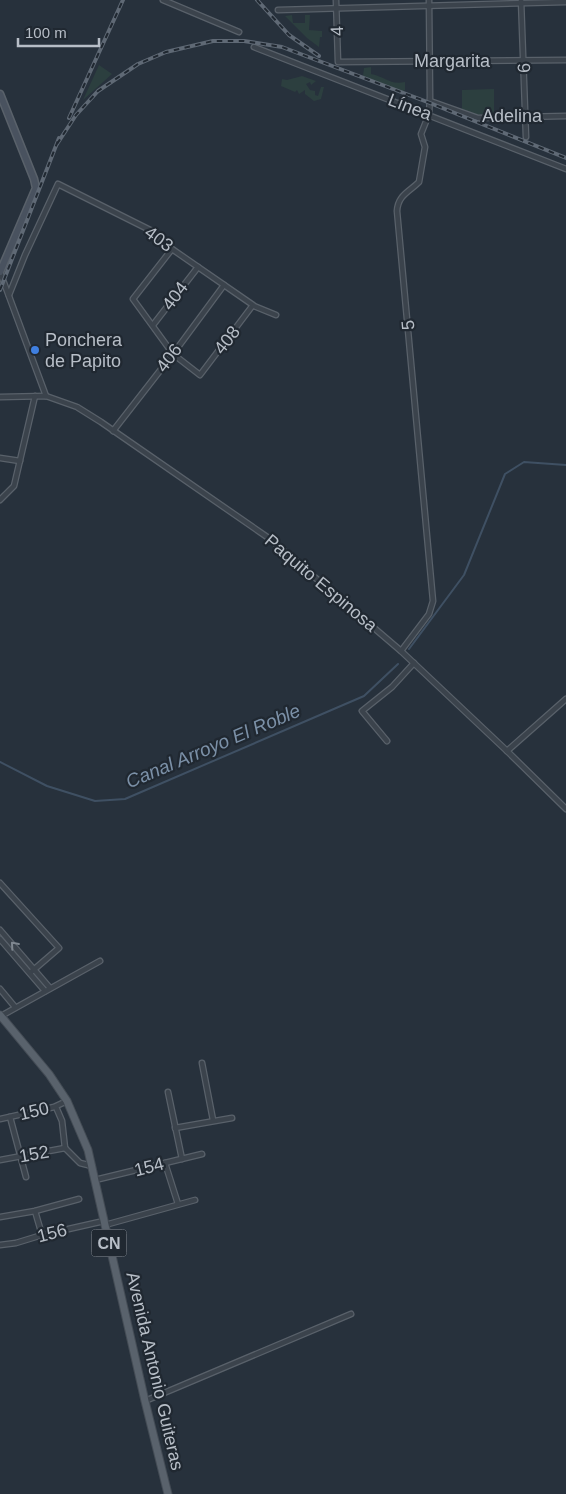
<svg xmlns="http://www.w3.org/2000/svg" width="566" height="1494" font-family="Arial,sans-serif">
<rect width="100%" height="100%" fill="#27313c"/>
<g fill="#2c3f3f">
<polygon points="292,15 293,23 305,23 305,15 310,15 309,30 322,31 322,37 320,37 319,47 307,38 285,16"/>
<polygon points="99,65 112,74 83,100"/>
<path d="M 371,67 L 371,74 C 386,77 389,85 405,82 L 405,90 L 402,92 L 363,76 L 364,68 Z"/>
<polygon points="302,76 316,81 311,85 310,82 306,84 310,90 315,91 315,95 318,96 321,87 324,87 321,99 314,101 305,94 305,90 299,94 297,90 295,92 281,86 282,79 287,80"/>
<polygon points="494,89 494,114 477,115 462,109 462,90"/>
</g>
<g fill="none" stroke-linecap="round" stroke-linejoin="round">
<g stroke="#3f5063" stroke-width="2">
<polyline points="409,649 464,575 505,474 524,462 566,465"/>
<polyline points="0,762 47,786 95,801 125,799 364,696 398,664"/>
</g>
<g stroke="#59616a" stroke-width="7">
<g id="street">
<polyline points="163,0 239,32"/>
<polyline points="336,0 338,62 566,60"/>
<polyline points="521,0 526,137"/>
<polyline points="278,10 566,2"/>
<polyline points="254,47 566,169"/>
<polyline points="430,101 478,118 566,116"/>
<polyline points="0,272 46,396"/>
<polyline points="9,295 25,255 58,184 156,233 161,242 172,249 253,305 200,375 173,354 133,299 172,249"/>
<polyline points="254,306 276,315"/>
<polyline points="153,325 198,267"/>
<polyline points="0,397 46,396 77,407 101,422 270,539 401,651 507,751 566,809"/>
<polyline points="113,431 173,354 224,285"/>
<polyline points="0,458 20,461"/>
<polyline points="0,500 14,486 35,396"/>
<path d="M 401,651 L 429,614 L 433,601 L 397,211 C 398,195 409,192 419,182 L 425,147 L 421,134 L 429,114 L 430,97 L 429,0"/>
<polyline points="387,741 362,711 392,687 414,663"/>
<polyline points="507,751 566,699"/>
<polyline points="0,883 59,948 30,973"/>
<polyline points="0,930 50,988"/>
<polyline points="0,939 45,991"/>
<polyline points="0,989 15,1007"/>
<polyline points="1,1016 100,961"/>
<polyline points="202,1063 213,1120"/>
<polyline points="168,1092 182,1159"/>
<polyline points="56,1107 62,1121 65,1148"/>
<polyline points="10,1117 26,1177"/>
<polyline points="0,1119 54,1107 67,1101"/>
<polyline points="175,1128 232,1118"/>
<polyline points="65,1148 80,1163 92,1166"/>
<polyline points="0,1160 65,1148"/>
<polyline points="165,1163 178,1204"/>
<polyline points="95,1180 202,1154"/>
<polyline points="35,1211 42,1235"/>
<polyline points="0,1217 35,1211 79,1199"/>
<polyline points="105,1225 195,1200"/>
<polyline points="0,1245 16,1243 42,1235 104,1221"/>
<polyline points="145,1401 351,1314"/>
</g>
</g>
<g stroke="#59616a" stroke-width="9">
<polyline id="secondary" points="0,94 34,179 36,188 0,272"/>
</g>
<g stroke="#444c55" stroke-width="9">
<polyline id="primary" points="0,1015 49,1074 67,1101 88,1150 145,1401 168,1494"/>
</g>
<use href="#street" stroke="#3b434c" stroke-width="4.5"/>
<use href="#secondary" stroke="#49525f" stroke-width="6"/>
<use href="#primary" stroke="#59626c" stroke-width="7"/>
<g stroke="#5f6975" stroke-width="4">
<g id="rail">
<polyline points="257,0 289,35 319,56"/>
<polyline points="69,118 123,0"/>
<polyline points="57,144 76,115 98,91 138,64 166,52 213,41 244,41 282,47 430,103 566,158"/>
<polyline points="0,290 59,138"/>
</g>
</g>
<use href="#rail" stroke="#202831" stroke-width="2" stroke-dasharray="5.5" stroke-linecap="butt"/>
</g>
<defs><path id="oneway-chevron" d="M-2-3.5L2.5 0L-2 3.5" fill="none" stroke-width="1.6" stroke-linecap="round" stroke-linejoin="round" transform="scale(1.25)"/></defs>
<use stroke="#7f8790" href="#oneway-chevron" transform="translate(14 945) rotate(-131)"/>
<circle fill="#3f7fe0" stroke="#202831" stroke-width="2" cx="35" cy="350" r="5"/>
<g text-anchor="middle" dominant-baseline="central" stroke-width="4.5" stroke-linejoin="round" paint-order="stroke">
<rect fill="#202831" stroke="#8a919a" stroke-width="1" x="91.5" y="1229.5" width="35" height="27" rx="4"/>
<g font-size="16" font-weight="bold" fill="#b7bec7">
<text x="109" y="1243">CN</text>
</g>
<g font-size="18" fill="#b7bec7" stroke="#202831">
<text transform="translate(337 31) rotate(-92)">4</text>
<text x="452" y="61">Margarita</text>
<text transform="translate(524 68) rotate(-92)">6</text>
<text transform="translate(410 107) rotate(21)">Línea</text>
<text x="512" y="116">Adelina</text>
<text transform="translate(159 239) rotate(36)">403</text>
<text transform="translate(175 296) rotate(-53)">404</text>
<text transform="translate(408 325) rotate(-95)">5</text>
<text transform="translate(227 340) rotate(-52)">408</text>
<text transform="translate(169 358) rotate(-53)">406</text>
<text transform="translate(321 583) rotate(40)">Paquito Espinosa</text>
<text transform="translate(34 1111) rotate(-13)">150</text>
<text transform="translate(34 1154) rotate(-10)">152</text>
<text transform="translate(149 1167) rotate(-14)">154</text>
<text transform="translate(52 1233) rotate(-14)">156</text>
<text transform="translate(155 1371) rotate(77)">Avenida Antonio Guiteras</text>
</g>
<g font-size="18" fill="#b7bec7" stroke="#202831" text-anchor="start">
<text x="45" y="340">Ponchera<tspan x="45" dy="21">de Papito</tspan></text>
</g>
<g font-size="19" font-style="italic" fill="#7b90a7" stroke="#202831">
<text transform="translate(213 746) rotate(-23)">Canal Arroyo El Roble</text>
</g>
</g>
<path d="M18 38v8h81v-8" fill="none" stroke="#b7bec7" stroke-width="2.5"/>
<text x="25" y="38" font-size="15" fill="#b7bec7" stroke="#202831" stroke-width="4" paint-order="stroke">100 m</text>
</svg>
